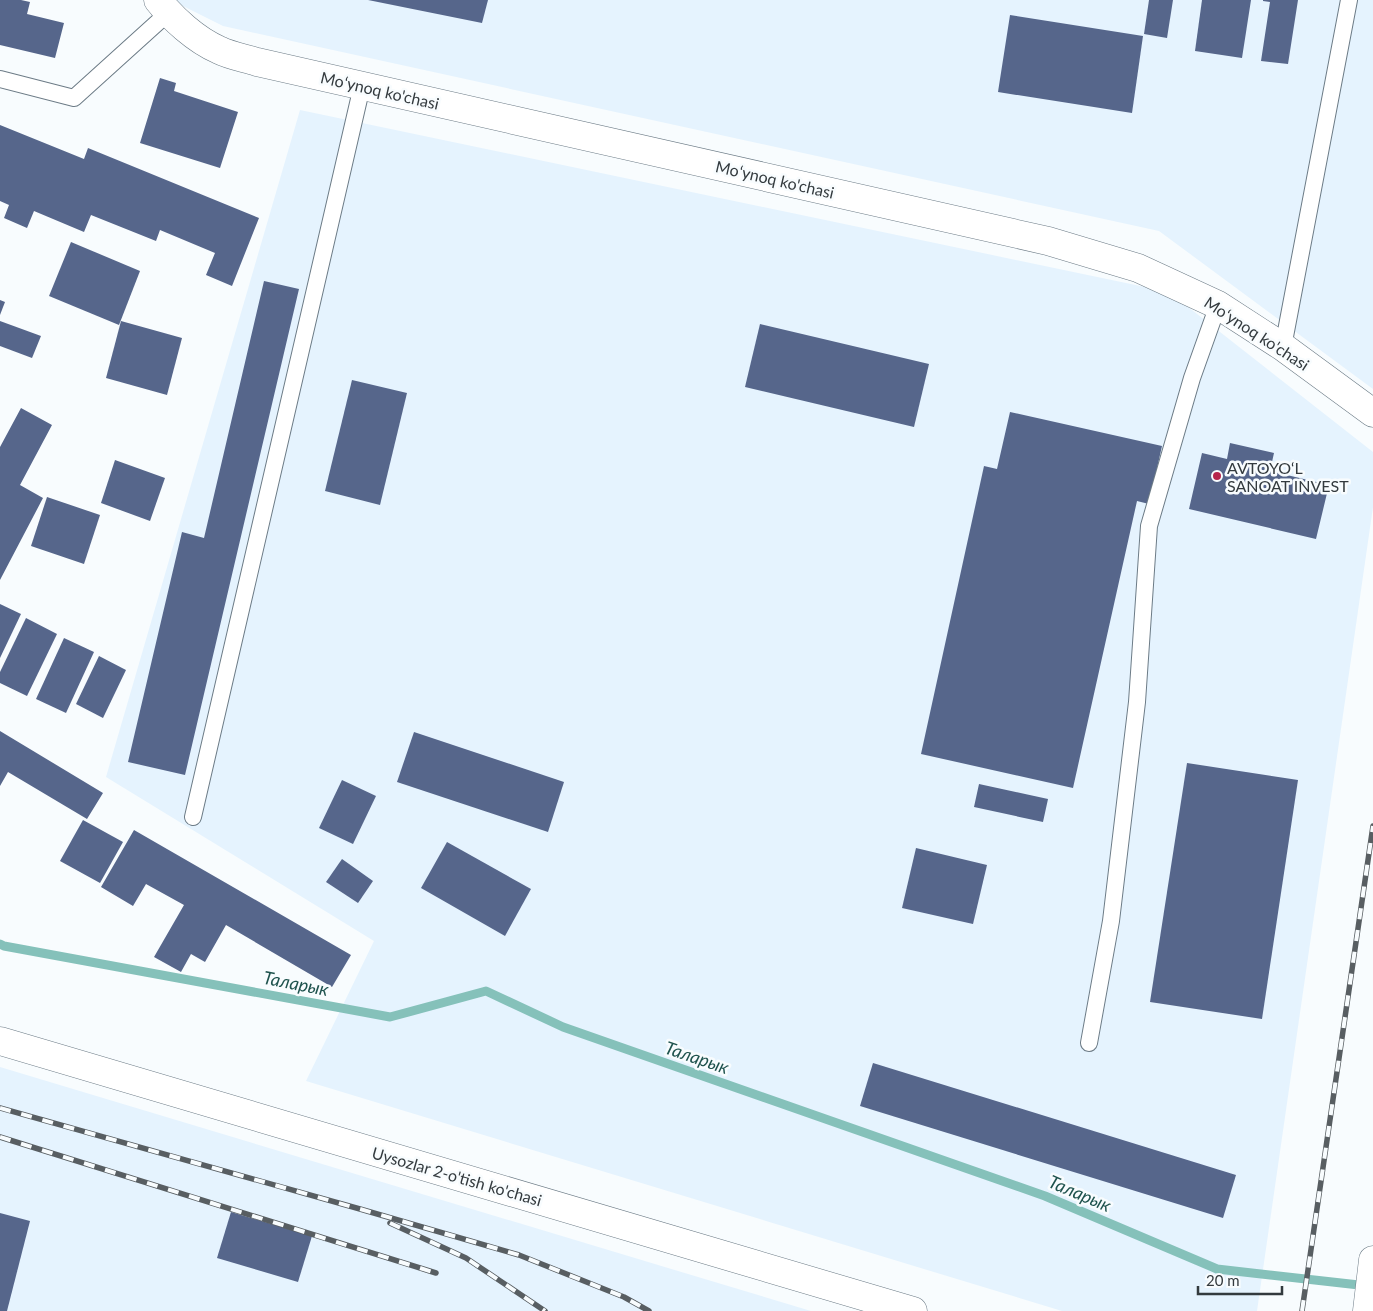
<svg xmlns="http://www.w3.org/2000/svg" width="1373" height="1311" font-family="Lato,sans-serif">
<rect width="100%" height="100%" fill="#f8fcfe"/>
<g fill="#e5f3fe">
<polygon points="175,0 1373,0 1373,389 1159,231 223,26 177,3"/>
<polygon points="300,110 1169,292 1373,452 1373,507 1257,1311 1062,1311 306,1081 374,941 106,777"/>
<polygon points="0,1067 811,1311 0,1311"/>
</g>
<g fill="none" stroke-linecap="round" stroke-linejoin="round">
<polyline stroke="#85c1ba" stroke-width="9" points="0,944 4,946 390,1017 486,991 563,1027 1045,1196 1217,1269 1368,1286"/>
</g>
<g fill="#56668b">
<polygon points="0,0 21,0 30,2 27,14 64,23 55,58 0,45"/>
<polygon points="368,0 488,0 482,23"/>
<polygon points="1149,0 1173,0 1167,38 1144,34"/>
<polygon points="1202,0 1251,0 1242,58 1195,51"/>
<polygon points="1263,0 1298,0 1288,64 1261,61 1270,2 1263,1"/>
<polygon points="1010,15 1143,36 1132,113 998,92"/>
<polygon points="160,78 176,83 174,91 238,112 220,168 140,143"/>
<polygon points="0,125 84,159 88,148 259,218 232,286 206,275 215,253 160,230 156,241 91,215 84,232 34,211 27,228 4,218 9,205 0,201"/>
<polygon points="71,242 140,271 119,325 49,296"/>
<polygon points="264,281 299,289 185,775 128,762 182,532 204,538"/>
<polygon points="0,300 5,302 0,315"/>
<polygon points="0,321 41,336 32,358 0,346"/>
<polygon points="121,321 182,338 167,395 106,378"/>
<polygon points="760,324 929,364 914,427 745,387"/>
<polygon points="352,380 407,393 380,505 325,491"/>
<polygon points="21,408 52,425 20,485 43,498 0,580 0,447"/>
<polygon points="1010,412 1162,446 1149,504 1137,501 1073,788 921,754 984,466 997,469"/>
<polygon points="1230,443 1274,453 1270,471 1329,485 1316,539 1189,509 1202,453 1227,459"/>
<polygon points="115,460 165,478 150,521 101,503"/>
<polygon points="47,497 100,515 84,564 31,546"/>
<polygon points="0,604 21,614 0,658"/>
<polygon points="26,618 57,634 27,696 0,683 0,672"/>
<polygon points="64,638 94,652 66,713 36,699"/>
<polygon points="99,656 126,670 103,718 76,704"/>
<polygon points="0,731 103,793 87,819 8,772 0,786"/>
<polygon points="414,732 564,782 548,832 397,782"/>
<polygon points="1187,763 1298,780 1262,1019 1150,1002"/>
<polygon points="342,780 376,796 353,844 319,828"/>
<polygon points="979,784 1048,799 1043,822 974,807"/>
<polygon points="83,820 123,842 100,883 60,861"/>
<polygon points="134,830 351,955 332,987 226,925 205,962 191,954 181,972 154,957 184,905 146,884 133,906 101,887"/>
<polygon points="447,842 531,889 505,936 421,888"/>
<polygon points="916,848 987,865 973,924 902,908"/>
<polygon points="342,859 373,881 358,903 326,882"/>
<polygon points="873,1063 1236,1175 1223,1218 860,1106"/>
<polygon points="231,1212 312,1236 298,1282 217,1258"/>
<polygon points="0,1213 30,1221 7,1311 0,1311"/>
</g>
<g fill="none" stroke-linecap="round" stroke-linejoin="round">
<g stroke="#6c7b86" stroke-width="18">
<g id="service">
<polyline points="0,79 74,98 168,13"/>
<polyline points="1283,347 1349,0"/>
<polyline points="193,817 362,86"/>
<polyline points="1089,1043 1111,921 1137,702 1149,526 1192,378 1218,305"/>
</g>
</g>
<g stroke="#6c7b86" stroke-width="29">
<g id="tertiary">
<path d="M 158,0 C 173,19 196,40 219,50 C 231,56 245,58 257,62 L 1048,241 L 1138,268 L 1218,305 L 1283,347 L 1373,413"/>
<polyline points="0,1041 913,1311"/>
<polyline points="1367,1311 1373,1260"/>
</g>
</g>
<use href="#service" stroke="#fff" stroke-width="16"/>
<use href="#tertiary" stroke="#fff" stroke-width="28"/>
<g stroke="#585e62" stroke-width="5.5">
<g id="rail">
<polyline points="0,1108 360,1209 519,1255 624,1297 649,1311"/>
<polyline points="0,1137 436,1273"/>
<polyline points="390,1223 466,1258 545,1311"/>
<polyline points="1302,1311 1373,826"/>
</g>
</g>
<use href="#rail" stroke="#f8fcfe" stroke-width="4" stroke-dasharray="11" stroke-linecap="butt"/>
</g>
<circle fill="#b6254c" stroke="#f8fcfe" stroke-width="2" cx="1217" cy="476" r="5"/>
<g text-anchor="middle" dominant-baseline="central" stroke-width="5" stroke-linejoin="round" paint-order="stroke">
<g font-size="16" fill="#333a3e" stroke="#f8fcfe">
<text transform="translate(380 90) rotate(13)">Moʻynoq ko'chasi</text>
<text transform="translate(775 179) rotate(13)">Moʻynoq ko'chasi</text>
<text transform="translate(1257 333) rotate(33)">Moʻynoq ko'chasi</text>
<text transform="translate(457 1176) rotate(16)">Uysozlar 2-o'tish ko'chasi</text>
</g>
<g font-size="16" fill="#333a3e" stroke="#f8fcfe" text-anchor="start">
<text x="1227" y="467">AVTOYO‘L<tspan x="1227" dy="18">SANOAT INVEST</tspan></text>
</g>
<g font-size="18" font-style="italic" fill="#1f534e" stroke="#f8fcfe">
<text transform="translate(296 983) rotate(11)">Таларык</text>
<text transform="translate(697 1057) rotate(19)">Таларык</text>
<text transform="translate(1080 1193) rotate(23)">Таларык</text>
</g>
</g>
<path d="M1198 1286v8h84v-8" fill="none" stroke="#333a3e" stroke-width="2.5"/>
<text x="1206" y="1286" font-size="15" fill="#333a3e" stroke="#f8fcfe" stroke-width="4" paint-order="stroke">20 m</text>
</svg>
